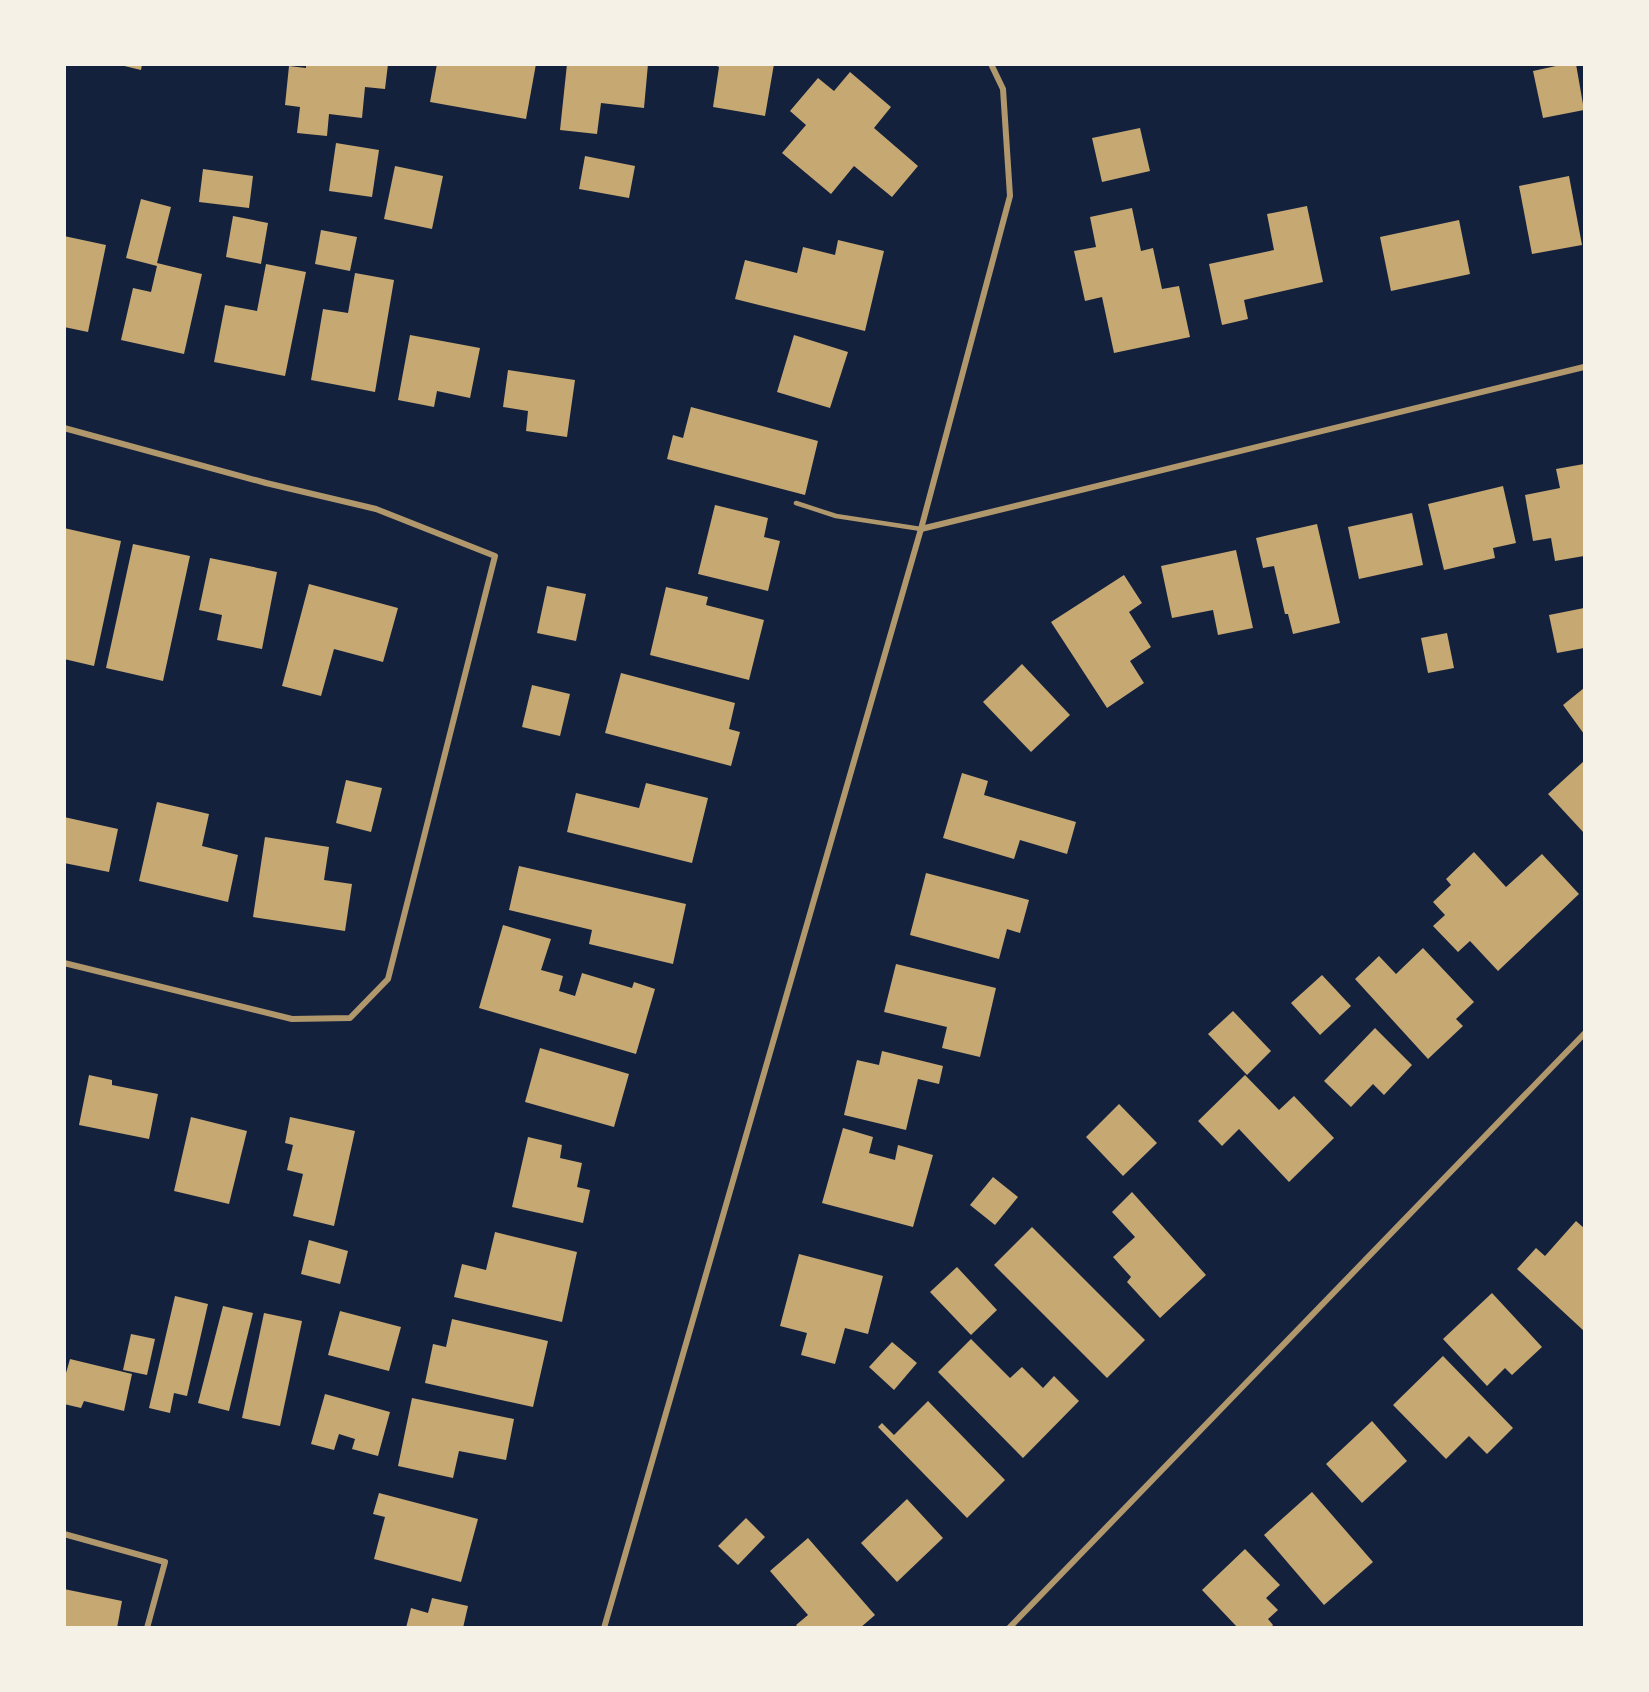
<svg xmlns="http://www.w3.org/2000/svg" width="1649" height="1692" font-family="Raleway,sans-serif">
<rect width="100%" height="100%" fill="#14213d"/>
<g fill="#c6a872">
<polygon points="116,64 142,64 141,70"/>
<polygon points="306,64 388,64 385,89 365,87 362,118 329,114 327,136 297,133 300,107 285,105 289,66 306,68"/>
<polygon points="437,64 536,64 526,119 430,102"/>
<polygon points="567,64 648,64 644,108 601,103 597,134 560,130"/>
<polygon points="713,64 774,64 765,116 713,107 719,67"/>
<polygon points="1565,64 1576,64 1584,110 1543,118 1533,71"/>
<polygon points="850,72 891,107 874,128 918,166 892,197 854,166 831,194 782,153 806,125 790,111 818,78 834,91"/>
<polygon points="1140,128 1150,171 1102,182 1092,138"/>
<polygon points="336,143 379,150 372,197 329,191"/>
<polygon points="585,156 635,166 629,198 579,189"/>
<polygon points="395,166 443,176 432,229 384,219"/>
<polygon points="203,169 253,176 249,208 199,202"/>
<polygon points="1569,176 1582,245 1532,254 1519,186"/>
<polygon points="141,199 171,207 157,263 202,274 184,354 121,340 133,288 151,292 157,266 126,258"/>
<polygon points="1307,206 1323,282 1244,300 1248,319 1222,325 1209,264 1274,250 1267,214"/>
<polygon points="1132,208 1141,251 1153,248 1162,289 1179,286 1190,337 1114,353 1102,297 1085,301 1074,251 1096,247 1090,217"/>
<polygon points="233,216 268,223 261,264 226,257"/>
<polygon points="1459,220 1470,274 1391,291 1380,237"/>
<polygon points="321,230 357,237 350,271 315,264"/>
<polygon points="64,236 106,245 88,332 64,327"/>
<polygon points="838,240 884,251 865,331 735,299 745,260 797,273 803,247 835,255"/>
<polygon points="266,264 306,272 285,376 214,362 225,305 257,311"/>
<polygon points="355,273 394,280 375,392 311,380 323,309 348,313"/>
<polygon points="410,335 480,348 470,398 437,391 434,407 398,400"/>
<polygon points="794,335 848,352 830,408 777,392"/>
<polygon points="508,370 575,380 567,437 526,431 528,411 503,407"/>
<polygon points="691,407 818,441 805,495 667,459 673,435 683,438"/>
<polygon points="1584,464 1584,556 1555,561 1551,538 1533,541 1525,495 1560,488 1556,469"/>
<polygon points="1503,486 1516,543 1493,548 1495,558 1444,570 1428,504"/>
<polygon points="715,505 768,518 764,537 780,541 768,591 698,574"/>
<polygon points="1412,513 1423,565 1359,579 1348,527"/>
<polygon points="1317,524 1340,623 1293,634 1288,614 1285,614 1274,566 1263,568 1256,538"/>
<polygon points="64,528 121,541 94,666 64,659"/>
<polygon points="133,544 190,556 163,681 106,668"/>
<polygon points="1236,550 1253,628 1218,635 1213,610 1172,618 1161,566"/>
<polygon points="210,558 277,572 262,649 217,640 222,615 199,610"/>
<polygon points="1124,575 1142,603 1129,612 1151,647 1130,661 1144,683 1107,708 1051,622"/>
<polygon points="309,584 398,608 383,662 334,649 321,696 282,686"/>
<polygon points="547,586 586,594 576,641 537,633"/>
<polygon points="666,587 708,597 706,605 764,620 749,680 650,655"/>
<polygon points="1584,608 1584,648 1557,653 1549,615"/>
<polygon points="1447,633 1454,668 1428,673 1421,638"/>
<polygon points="1022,664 1070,715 1031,752 983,702"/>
<polygon points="621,673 735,703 729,729 740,732 731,766 605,733"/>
<polygon points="532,685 570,694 560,736 522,727"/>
<polygon points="1584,688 1584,734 1563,705"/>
<polygon points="1584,761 1584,833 1548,794"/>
<polygon points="962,773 988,781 984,795 1076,822 1067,854 1020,840 1014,859 943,838"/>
<polygon points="346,780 382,788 371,832 336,823"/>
<polygon points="646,783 708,798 692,863 567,832 576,793 639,808"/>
<polygon points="157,802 209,814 202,846 238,855 228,902 139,881"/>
<polygon points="64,817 118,829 109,872 64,863"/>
<polygon points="265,837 329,847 324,880 352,884 345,931 253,917"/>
<polygon points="1474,852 1506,887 1542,854 1579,894 1498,971 1470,941 1458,952 1433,926 1445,915 1433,902 1451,885 1446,879"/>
<polygon points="519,866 686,904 673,964 589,944 592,930 509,910"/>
<polygon points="926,873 1029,900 1020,933 1007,929 999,959 910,935"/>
<polygon points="503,925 551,939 541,970 563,976 559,991 575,996 582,973 632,988 634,982 655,989 636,1054 479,1008"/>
<polygon points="1423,948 1474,1002 1456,1019 1463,1026 1428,1059 1355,979 1379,956 1396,974"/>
<polygon points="896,964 996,988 980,1057 942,1048 947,1027 884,1012"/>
<polygon points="1322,975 1351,1006 1320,1035 1291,1003"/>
<polygon points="1233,1011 1271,1051 1247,1075 1208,1034"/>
<polygon points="1375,1028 1412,1065 1384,1095 1373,1084 1351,1107 1324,1081"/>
<polygon points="540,1048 629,1074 614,1127 525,1102"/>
<polygon points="882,1051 943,1066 939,1084 918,1079 906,1130 844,1115 857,1060 879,1065"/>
<polygon points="89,1075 112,1080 112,1085 158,1094 149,1139 79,1125"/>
<polygon points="1245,1075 1279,1110 1294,1096 1334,1138 1289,1182 1239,1129 1222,1146 1198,1121"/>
<polygon points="1119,1104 1157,1143 1123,1176 1086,1137"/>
<polygon points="191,1117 247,1131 229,1204 174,1191"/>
<polygon points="290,1117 355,1131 334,1226 293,1216 303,1174 287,1170 293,1145 285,1143"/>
<polygon points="843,1128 873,1137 869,1153 895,1160 898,1145 933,1155 913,1227 822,1203"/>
<polygon points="528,1137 562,1145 560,1158 582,1163 577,1187 590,1190 583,1223 512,1207"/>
<polygon points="993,1177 1018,1197 995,1225 970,1205"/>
<polygon points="1132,1192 1206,1275 1160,1318 1127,1282 1131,1277 1113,1257 1135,1237 1112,1212"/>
<polygon points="1576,1221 1584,1228 1584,1331 1517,1269 1536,1248 1545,1256"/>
<polygon points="1032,1227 1145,1340 1107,1378 994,1265"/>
<polygon points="495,1232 577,1252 562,1322 454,1297 462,1264 486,1270"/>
<polygon points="309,1240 348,1251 340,1284 301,1274"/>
<polygon points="799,1254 883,1276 868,1334 845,1328 835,1364 801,1355 807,1333 780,1326"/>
<polygon points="957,1267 997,1310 971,1335 930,1292"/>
<polygon points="1492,1293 1542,1347 1512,1375 1505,1368 1487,1386 1443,1339"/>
<polygon points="175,1296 208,1304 187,1396 174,1393 170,1413 149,1408"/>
<polygon points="223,1306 253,1313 229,1411 198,1403"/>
<polygon points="340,1311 401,1327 389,1371 328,1355"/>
<polygon points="264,1313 302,1321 280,1426 242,1418"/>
<polygon points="452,1319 548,1341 533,1407 425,1383 433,1344 446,1347"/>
<polygon points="131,1334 155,1339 147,1375 123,1370"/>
<polygon points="971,1339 1010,1378 1022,1367 1043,1388 1054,1376 1079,1401 1023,1458 938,1372"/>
<polygon points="892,1342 917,1363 894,1390 869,1367"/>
<polygon points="1443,1356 1513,1428 1487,1454 1469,1436 1446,1459 1393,1405"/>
<polygon points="70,1359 132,1374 124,1411 84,1401 81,1408 64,1404 64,1380"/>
<polygon points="325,1394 390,1412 378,1456 352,1449 355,1439 339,1434 334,1450 311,1444"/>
<polygon points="412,1398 514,1419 506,1460 459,1451 453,1478 398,1466"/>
<polygon points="928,1401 1005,1480 967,1518 878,1427 882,1423 894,1435"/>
<polygon points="1372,1421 1407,1461 1362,1503 1326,1464"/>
<polygon points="1312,1492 1373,1562 1324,1605 1264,1535"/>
<polygon points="379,1493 478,1519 461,1582 374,1559 385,1517 373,1514"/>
<polygon points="907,1499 943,1538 897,1582 861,1543"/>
<polygon points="746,1518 765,1537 738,1565 718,1546"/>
<polygon points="808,1538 875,1615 860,1628 799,1628 796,1625 808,1615 770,1571"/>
<polygon points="1245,1549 1280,1585 1266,1598 1278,1610 1268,1619 1273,1625 1271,1628 1238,1628 1202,1590"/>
<polygon points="64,1589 122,1601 117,1628 64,1628"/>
<polygon points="432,1598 468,1606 463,1628 406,1628 411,1608 428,1613"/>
</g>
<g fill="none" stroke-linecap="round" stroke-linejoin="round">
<polyline stroke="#b1986c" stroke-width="4.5" points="796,503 836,516 921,529"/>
<g stroke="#b1986c" stroke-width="6">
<polyline points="64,428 266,483 376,509 495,556 388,979 350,1018 292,1019 64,963"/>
<polyline points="921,529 1584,367"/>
<polyline points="64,1534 165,1562 147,1628"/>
<polyline points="604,1628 921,529 1010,196 1003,89 991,64"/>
<polyline points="1009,1628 1584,1034"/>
</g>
</g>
<rect width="1649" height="1692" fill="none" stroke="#f6f1e7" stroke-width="132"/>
</svg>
